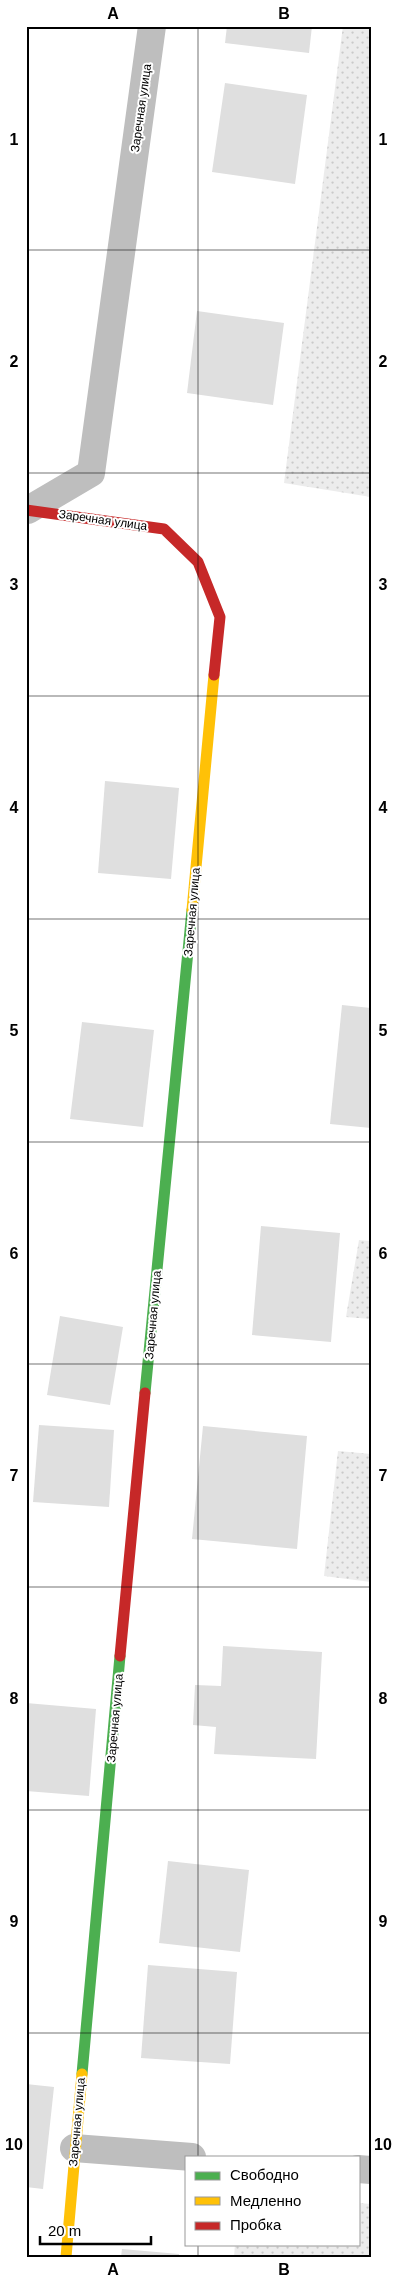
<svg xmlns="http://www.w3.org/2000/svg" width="397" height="2283" font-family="Helvetica,sans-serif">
<defs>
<pattern id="garden-dots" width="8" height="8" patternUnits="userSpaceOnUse" patternTransform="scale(1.25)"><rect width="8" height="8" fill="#ececec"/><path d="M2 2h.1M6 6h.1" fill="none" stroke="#c9c9c9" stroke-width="1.8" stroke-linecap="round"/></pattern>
</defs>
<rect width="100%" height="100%" fill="#fff"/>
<g fill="url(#garden-dots)">
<polygon points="343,26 371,26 371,497 284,483"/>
<polygon points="359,1240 371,1241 371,1319 346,1317"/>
<polygon points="338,1451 371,1454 371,1582 324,1576"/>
<polygon points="358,2203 371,2204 371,2257 234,2257 235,2244 358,2244"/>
</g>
<g fill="#dfdfdf">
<polygon points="227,26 312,26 309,53 225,43"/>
<polygon points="225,83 307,95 295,184 212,172"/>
<polygon points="197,311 284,323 273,405 187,393"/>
<polygon points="105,781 179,788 171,879 98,873"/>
<polygon points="342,1005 371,1008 371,1128 330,1124"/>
<polygon points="82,1022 154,1030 143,1127 70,1119"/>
<polygon points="261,1226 340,1233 331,1342 252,1335"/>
<polygon points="60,1316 123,1327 110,1405 47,1395"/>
<polygon points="39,1425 114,1430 109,1507 33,1502"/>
<polygon points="203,1426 307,1436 297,1549 192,1539"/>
<polygon points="223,1646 322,1652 316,1759 214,1754 216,1727 193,1725 195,1685 221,1686"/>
<polygon points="26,1703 96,1709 89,1796 26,1791"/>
<polygon points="168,1861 249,1870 240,1952 159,1943"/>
<polygon points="148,1965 237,1972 230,2064 141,2058"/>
<polygon points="26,2084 54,2087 43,2189 26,2187"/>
<polygon points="122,2249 179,2254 179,2257 121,2257"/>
</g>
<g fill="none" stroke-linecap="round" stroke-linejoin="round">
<g stroke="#bebebe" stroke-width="28">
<polyline points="28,510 91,473 152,26"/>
<polyline points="74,2148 192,2157"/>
<polyline points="358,2169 371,2170"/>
</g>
<g stroke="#4caf50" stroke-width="11">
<polyline points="145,1393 192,910"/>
<polyline points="82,2074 120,1656"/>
</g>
<g stroke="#ffc107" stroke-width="11">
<polyline points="192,910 214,675"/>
<polyline points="66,2257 82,2074"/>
</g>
<g stroke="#c62828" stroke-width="11">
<polyline points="26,510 164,529 198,562 220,617 214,675"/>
<polyline points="120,1656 145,1393"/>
</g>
</g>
<path fill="none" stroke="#000" stroke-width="1" stroke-opacity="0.55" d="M 198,26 L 198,2157M 26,250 L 371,250M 26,473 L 371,473M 26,696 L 371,696M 26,919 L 371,919M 26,1142 L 371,1142M 26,1364 L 371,1364M 26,1587 L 371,1587M 26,1810 L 371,1810M 26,2033 L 371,2033M 198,2244 L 198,2257"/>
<g text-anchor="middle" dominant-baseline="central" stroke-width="4" stroke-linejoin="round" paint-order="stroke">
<g font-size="12" fill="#000" stroke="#fff">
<text transform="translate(141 108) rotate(-82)">Заречная улица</text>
<text transform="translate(103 520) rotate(8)">Заречная улица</text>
<text transform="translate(192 912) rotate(-85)">Заречная улица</text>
<text transform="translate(153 1315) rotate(-85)">Заречная улица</text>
<text transform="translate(115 1718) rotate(-85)">Заречная улица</text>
<text transform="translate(77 2122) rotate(-85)">Заречная улица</text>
</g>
</g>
<rect width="397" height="2283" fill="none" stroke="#ffffff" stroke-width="55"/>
<rect x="185" y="2156" width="175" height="90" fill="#ffffff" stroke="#999999"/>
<rect x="195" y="2172" width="25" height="8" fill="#4caf50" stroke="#999999"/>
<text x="230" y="2180" font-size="15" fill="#000000">Свободно</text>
<rect x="195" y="2197" width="25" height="8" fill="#ffc107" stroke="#999999"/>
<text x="230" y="2206" font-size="15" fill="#000000">Медленно</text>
<rect x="195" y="2222" width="25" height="8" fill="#c62828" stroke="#999999"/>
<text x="230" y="2230" font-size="15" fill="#000000">Пробка</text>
<path d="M40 2236v8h111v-8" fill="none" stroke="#000000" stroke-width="2.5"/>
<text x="48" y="2236" font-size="15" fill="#000000" stroke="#ffffff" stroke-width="4" paint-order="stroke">20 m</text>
<rect x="28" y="28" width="342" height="2228" fill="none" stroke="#000" stroke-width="2"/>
<g font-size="16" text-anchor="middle" font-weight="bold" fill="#000">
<text x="113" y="19">A</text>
<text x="284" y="19">B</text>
<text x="14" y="145">1</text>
<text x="383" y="145">1</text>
<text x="14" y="367">2</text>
<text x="383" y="367">2</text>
<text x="14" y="590">3</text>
<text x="383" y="590">3</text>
<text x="14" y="813">4</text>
<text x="383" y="813">4</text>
<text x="14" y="1036">5</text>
<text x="383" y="1036">5</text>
<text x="14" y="1259">6</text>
<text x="383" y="1259">6</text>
<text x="14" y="1481">7</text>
<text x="383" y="1481">7</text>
<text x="14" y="1704">8</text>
<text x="383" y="1704">8</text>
<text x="14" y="1927">9</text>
<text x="383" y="1927">9</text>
<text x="14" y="2150">10</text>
<text x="383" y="2150">10</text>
<text x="113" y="2275">A</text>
<text x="284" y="2275">B</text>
</g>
</svg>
